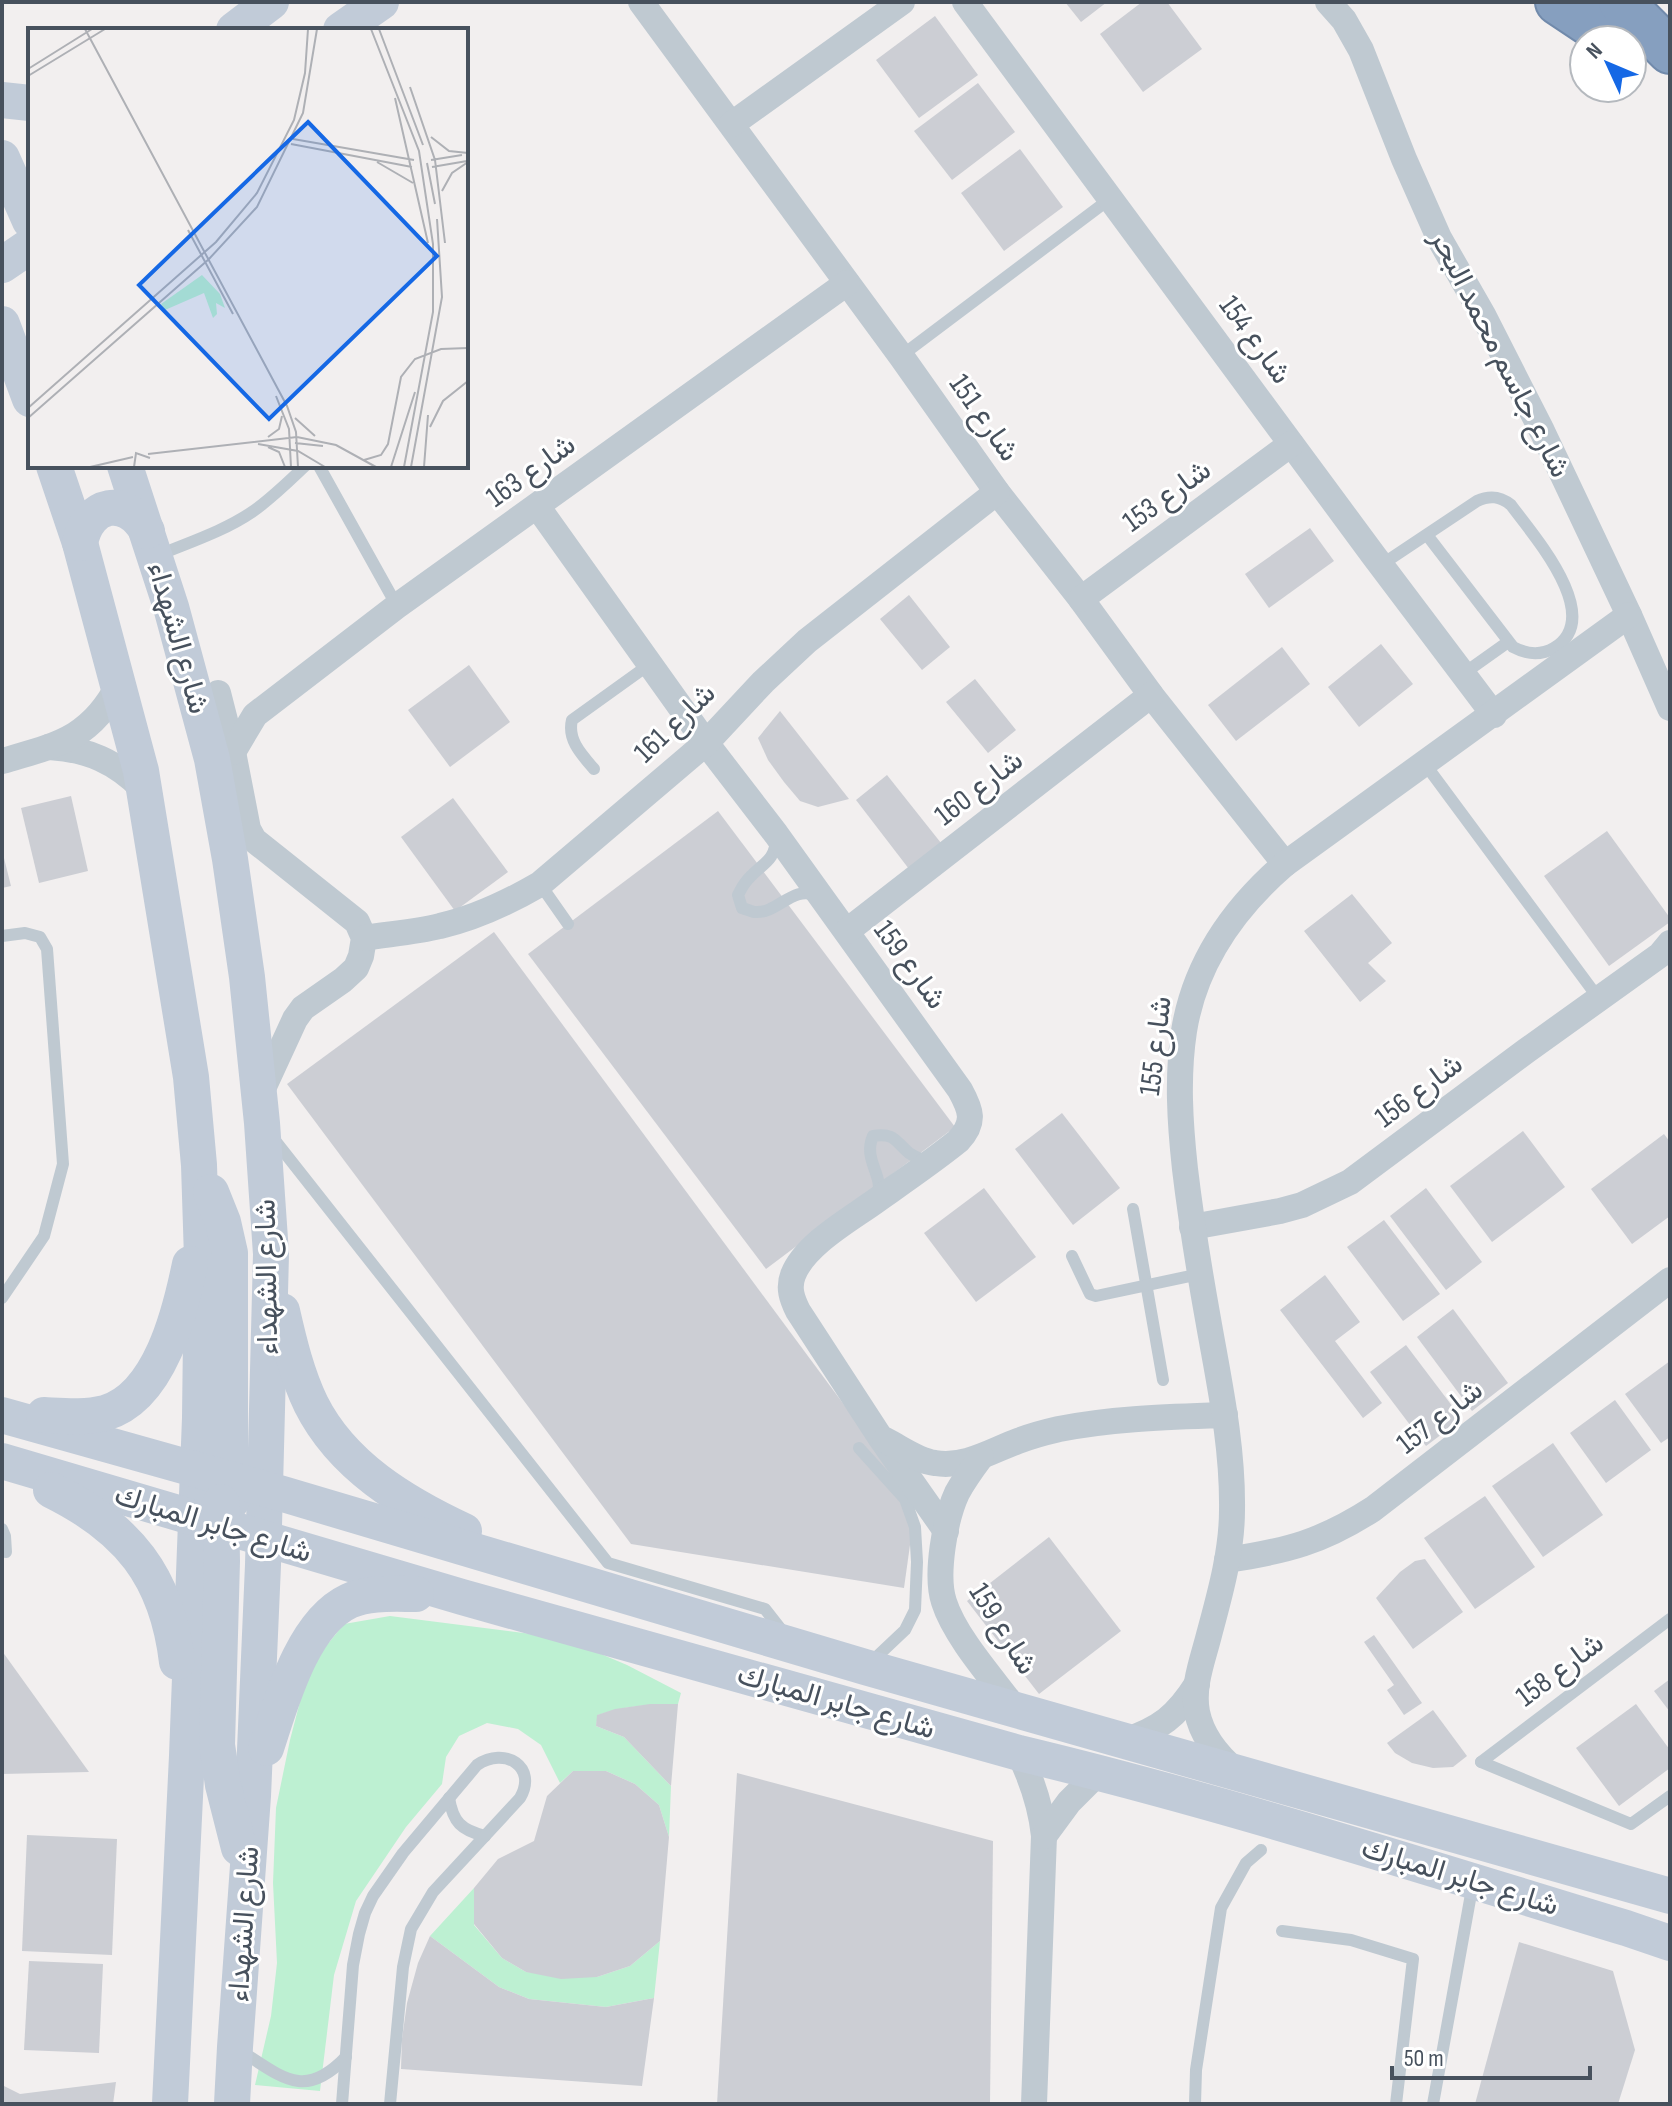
<svg xmlns="http://www.w3.org/2000/svg" width="1672" height="2106" font-family="'Sofia Sans Condensed',Vazirmatn,sans-serif">
<rect width="100%" height="100%" fill="#f2efef"/>
<g fill="#bdf0d2">
<path d="M 390,1616 L 563,1638 L 627,1665 L 681,1693 L 678,1704 C 650,1704 624,1706 598,1715 L 596,1726 L 624,1737 L 671,1786 L 669,1837 L 659,1805 L 635,1784 L 606,1771 L 573,1771 L 560,1783 L 541,1745 L 518,1729 L 487,1723 L 459,1736 L 446,1757 L 442,1784 L 406,1827 L 356,1901 L 334,1975 L 320,2091 L 255,2085 L 271,2016 L 277,1963 L 273,1883 L 276,1808 L 290,1740 L 309,1667 L 344,1624 Z"/>
<polygon points="474,1888 474,1925 502,1958 526,1972 597,1977 630,1966 660,1941 654,1998 606,2007 529,1999 499,1987 430,1936"/>
</g>
<g fill="#ccced4">
<polygon points="1065,2 1107,2 1081,22"/>
<polygon points="1142,2 1167,2 1202,49 1143,92 1100,34"/>
<polygon points="935,16 978,75 919,118 876,60"/>
<polygon points="978,83 1015,132 952,180 914,131"/>
<polygon points="1020,149 1063,207 1004,251 961,193"/>
<polygon points="1310,528 1334,561 1269,608 1245,574"/>
<polygon points="909,595 950,647 922,670 880,619"/>
<polygon points="1381,644 1413,684 1359,727 1328,687"/>
<polygon points="1282,647 1310,684 1236,741 1208,705"/>
<polygon points="469,665 510,722 450,767 408,710"/>
<polygon points="975,679 1016,730 988,753 946,702"/>
<polygon points="780,711 849,799 818,807 800,801 784,782 768,760 758,738"/>
<polygon points="887,775 941,843 909,869 856,800"/>
<polygon points="71,796 88,871 39,883 21,808"/>
<polygon points="453,798 508,872 455,911 401,837"/>
<polygon points="718,811 955,1127 766,1269 528,954"/>
<polygon points="1607,831 1670,918 1670,922 1609,966 1544,876"/>
<polygon points="2,850 11,886 2,888"/>
<polygon points="1352,894 1392,943 1368,963 1386,981 1360,1002 1304,931"/>
<polygon points="494,932 916,1502 904,1588 631,1544 287,1084"/>
<polygon points="1062,1113 1120,1188 1073,1225 1015,1149"/>
<polygon points="1523,1131 1565,1187 1492,1242 1450,1186"/>
<polygon points="1664,1134 1670,1142 1670,1216 1632,1244 1591,1189"/>
<polygon points="984,1188 1036,1257 976,1302 924,1233"/>
<polygon points="1426,1188 1482,1262 1446,1290 1390,1216"/>
<polygon points="1384,1220 1440,1294 1403,1321 1347,1247"/>
<polygon points="1325,1275 1360,1322 1335,1341 1382,1403 1363,1418 1280,1310"/>
<polygon points="1453,1309 1508,1383 1472,1411 1417,1337"/>
<polygon points="1406,1345 1462,1419 1426,1446 1370,1372"/>
<polygon points="1670,1361 1670,1437 1661,1443 1625,1394"/>
<polygon points="1615,1400 1651,1450 1606,1483 1570,1433"/>
<polygon points="1553,1443 1603,1515 1543,1557 1492,1486"/>
<polygon points="1485,1496 1535,1567 1475,1609 1424,1538"/>
<polygon points="1049,1537 1121,1631 1039,1694 967,1601"/>
<polygon points="1425,1559 1463,1612 1413,1649 1376,1598 1400,1572 1415,1561"/>
<polygon points="1374,1635 1422,1703 1404,1715 1387,1690 1394,1685 1364,1642"/>
<polygon points="2,1651 89,1772 2,1774"/>
<polygon points="1670,1679 1670,1712 1654,1691"/>
<polygon points="650,1704 678,1704 671,1786 624,1737 596,1726 597,1715 615,1709"/>
<polygon points="1636,1704 1670,1750 1670,1768 1619,1806 1576,1748"/>
<polygon points="1433,1710 1467,1756 1453,1767 1433,1768 1412,1763 1395,1753 1387,1743"/>
<polygon points="573,1771 606,1771 635,1784 659,1805 669,1837 660,1941 630,1966 597,1977 561,1979 526,1972 502,1958 474,1924 474,1888 498,1859 534,1841 547,1796"/>
<polygon points="737,1773 993,1841 990,2104 717,2104"/>
<polygon points="27,1835 117,1839 112,1955 22,1951"/>
<polygon points="430,1936 499,1987 529,1999 606,2007 654,1998 642,2086 401,2069 402,2039 407,2003 418,1963"/>
<polygon points="1519,1942 1613,1971 1635,2050 1618,2104 1475,2104"/>
<polygon points="29,1961 103,1964 99,2053 24,2050"/>
<polygon points="116,2082 113,2104 2,2104 2,2085 20,2094"/>
</g>
<g fill="none" stroke-linecap="round" stroke-linejoin="round">
<g stroke="#718aab" stroke-width="48">
<g id="highway">
<polyline points="1558,2 1615,40"/>
<polyline points="1621,2 1670,51"/>
</g>
</g>
<g stroke="#bfc9d1" stroke-width="12">
<polyline points="901,356 1111,198"/>
<polyline points="319,466 397,606"/>
<path d="M 159,555 C 190,542 224,531 252,512 C 271,499 288,482 305,466"/>
<path d="M 1381,565 L 1477,501 C 1490,495 1500,496 1511,505 C 1533,535 1606,617 1554,648 C 1540,656 1526,654 1513,647 L 1427,535"/>
<polyline points="1463,674 1508,642"/>
<polyline points="1425,764 1599,999"/>
<path d="M 594,769 C 582,755 567,740 572,720 L 650,664"/>
<path d="M 776,838 C 776,863 758,865 745,883 C 742,887 740,891 738,895 L 742,908 C 743,908 753,912 755,912 C 778,914 793,884 817,896"/>
<polyline points="540,884 568,924"/>
<polyline points="2,936 25,933 40,937 47,949 63,1164 44,1236 2,1298"/>
<polyline points="273,1138 608,1563 765,1609 783,1632"/>
<path d="M 879,1196 C 882,1172 863,1159 873,1136 C 895,1133 894,1140 909,1153 C 915,1157 923,1160 929,1162"/>
<polyline points="1133,1209 1163,1380"/>
<polyline points="1072,1256 1090,1294 1096,1296 1200,1274"/>
<polyline points="859,1448 905,1499 915,1527 917,1562 915,1610 905,1630 869,1664"/>
<polyline points="2,1529 5,1536 6,1552"/>
<polyline points="1481,1762 1670,1619"/>
<polyline points="1481,1762 1631,1824 1670,1796"/>
<path d="M 449,1798 C 453,1822 461,1830 485,1836"/>
<polyline points="1282,1931 1351,1940 1413,1959 1396,2104"/>
<path d="M 241,2051 C 283,2078 305,2100 346,2057"/>
<path d="M 342,2104 L 353,1965 L 359,1934 L 365,1913 L 373,1896 L 403,1853 L 477,1765 C 505,1746 538,1767 520,1798 L 433,1892 L 411,1929 L 403,1967 L 390,2104"/>
<polyline points="1195,2104 1196,2070 1221,1908 1246,1863 1261,1850"/>
<polyline points="1433,2104 1473,1883"/>
</g>
<g stroke="#bfc9d1" stroke-width="26">
<polyline points="641,2 901,356 997,492 1081,599 1151,695 1285,864"/>
<polyline points="965,2 1374,556 1494,715"/>
<polyline points="1328,2 1344,20 1361,50 1404,159 1439,238 1483,315 1542,431 1629,615 1670,708"/>
<polyline points="732,124 902,2"/>
<path d="M 537,506 L 706,743 L 776,834 L 960,1090 C 971,1110 976,1122 958,1141 C 932,1162 904,1181 877,1200 C 851,1219 805,1244 793,1275 C 788,1288 792,1299 798,1311 L 880,1437 L 946,1531"/>
<polyline points="1081,599 1291,444"/>
<polyline points="218,693 233,752 248,829 254,840 357,922 364,938 361,956 356,968 343,980 303,1008 295,1019 260,1095"/>
<path d="M 49,747 C 88,749 116,762 143,789"/>
<polyline points="233,752 255,715 397,606 847,283"/>
<path d="M 2,761 C 57,745 91,739 119,684"/>
<polyline points="847,931 1151,695"/>
<path d="M 364,938 C 389,934 416,932 440,926 C 476,918 509,902 540,884 L 706,743 L 763,682 L 807,641 L 997,492"/>
<polyline points="1192,1227 1280,1211 1302,1205 1350,1182 1526,1051 1660,955 1670,943"/>
<path d="M 885,1440 C 901,1448 918,1461 935,1463 C 965,1468 991,1451 1018,1441 C 1031,1436 1046,1432 1059,1429 C 1114,1418 1170,1417 1225,1415"/>
<path d="M 981,1457 C 972,1469 964,1480 957,1493 C 945,1519 935,1575 944,1602 C 955,1637 994,1680 1016,1710"/>
<path d="M 1227,1560 C 1287,1551 1322,1542 1373,1509 L 1670,1280"/>
<path d="M 1124,1741 C 1160,1729 1177,1716 1197,1684"/>
<path d="M 1019,1753 C 1032,1780 1041,1806 1044,1836 L 1034,2104"/>
<path d="M 1236,1771 C 1217,1755 1202,1737 1197,1712 C 1192,1686 1203,1659 1209,1635 C 1220,1594 1232,1552 1232,1510 C 1233,1445 1219,1382 1208,1319 C 1199,1269 1191,1219 1185,1169 C 1180,1123 1177,1077 1184,1031 C 1195,963 1234,908 1285,864 L 1629,615"/>
<polyline points="1044,1836 1069,1802 1099,1772"/>
</g>
<g stroke="#c1cbd8" stroke-width="36">
<polyline points="234,30 271,2"/>
<polyline points="341,30 381,2"/>
<polyline points="2,100 30,103"/>
<polyline points="2,158 30,221"/>
<polyline points="2,265 30,246"/>
<polyline points="2,324 30,399"/>
<polyline points="54,466 80,543 141,771 191,1077 199,1165 202,1258 200,1418 187,1756 170,2104"/>
<polyline points="125,466 171,607 212,759 230,859 247,977 262,1123 271,1254 263,1565 253,1796 235,2047 232,2104"/>
<path d="M 80,543 C 88,502 126,495 147,531"/>
<polyline points="211,1192 223,1222 230,1253 230,1480 231,1502"/>
<path d="M 282,1311 C 289,1342 297,1375 311,1404 C 342,1466 404,1503 464,1531"/>
<polyline points="2,1415 283,1494 865,1667 1670,1896"/>
<path d="M 44,1415 C 64,1416 85,1418 105,1413 C 160,1397 180,1313 190,1264"/>
<path d="M 2,1461 L 462,1597 L 1019,1753 C 1224,1802 1425,1867 1626,1928 L 1670,1943"/>
<path d="M 51,1490 C 128,1528 167,1576 177,1662"/>
<polyline points="221,1502 222,1561 217,1745 223,1785 239,1848"/>
<path d="M 266,1748 C 281,1703 302,1623 349,1601 C 369,1592 394,1594 416,1594"/>
</g>
<use href="#highway" stroke="#869fbf" stroke-width="44"/>
</g>
<g text-anchor="middle" dominant-baseline="central" stroke-width="6" stroke-linejoin="round" paint-order="stroke">
<g font-size="30" fill="#47515d" stroke="#fff">
<text transform="translate(1255 340) rotate(54)">شارع 154</text>
<text transform="translate(1500 354) rotate(63)">شارع جاسم محمد البحر</text>
<text transform="translate(984 418) rotate(55)">شارع 151</text>
<text transform="translate(531 471) rotate(-36)">شارع 163</text>
<text transform="translate(1167 496) rotate(-36)">شارع 153</text>
<text transform="translate(178 638) rotate(74)">شارع الشهداء</text>
<text transform="translate(675 723) rotate(-44)">شارع 161</text>
<text transform="translate(979 788) rotate(-38)">شارع 160</text>
<text transform="translate(910 965) rotate(54)">شارع 159</text>
<text transform="translate(1156 1046) rotate(-83)">شارع 155</text>
<text transform="translate(1419 1091) rotate(-37)">شارع 156</text>
<text transform="translate(267 1277) rotate(-91)">شارع الشهداء</text>
<text transform="translate(1440 1417) rotate(-38)">شارع 157</text>
<text transform="translate(213 1524) rotate(17)">شارع جابر المبارك</text>
<text transform="translate(1003 1629) rotate(58)">شارع 159</text>
<text transform="translate(1560 1670) rotate(-37)">شارع 158</text>
<text transform="translate(836 1702) rotate(16)">شارع جابر المبارك</text>
<text transform="translate(1460 1877) rotate(17)">شارع جابر المبارك</text>
<text transform="translate(244 1924) rotate(-86)">شارع الشهداء</text>
</g>
</g>
<g transform="translate(28 28)">
<rect width="440" height="440" fill="#f2efef"/>
<path d="M 174,247 L 192,266 L 197,280 L 188,275 L 189,286 L 185,290 L 176,265 L 137,282 L 133,276 Z" fill="#bdf0d2"/>
<path fill="none" stroke="#aeb0b5" stroke-width="2" d="M 57,1 L 259,378 L 268,404 L 270,439M 343,1 L 391,123 L 405,216 L 405,284 L 376,439M 351,1 L 395,117M 0,41 L 64,1M 0,48 L 77,1M 382,59 L 407,132 L 417,215M 367,70 L 400,215M 403,109 L 421,123 L 440,125M 265,111 L 386,132M 263,116 L 384,139M 403,132 L 434,127M 349,134 L 385,155M 399,135 L 407,176M 404,139 L 439,133M 414,163 L 424,145 L 440,134M 160,202 L 205,286M 248,368 L 261,401 L 263,439M 0,380 L 188,214 L 229,165 L 266,92 L 277,45 L 280,1M 0,390 L 181,231 L 229,179 L 275,85 L 289,1M 267,390 L 287,408M 402,399 L 415,373 L 440,353M 240,409 L 251,401 L 254,388M 267,415 L 295,418M 230,416 L 270,423 L 297,439M 240,419 L 251,424 L 257,439M 120,426 L 269,409 L 308,417 L 348,439M 336,432 L 353,427 L 360,416 L 373,349 L 387,331 L 413,321 L 440,320M 62,439 L 105,429M 106,439 L 108,425 L 122,430M 363,439 L 387,364M 383,439 L 414,269 L 409,191M 396,439 L 400,387"/>
<path fill="#1568e5" fill-opacity="0.15" stroke="#1568e5" stroke-width="4" d="M 280,94 L 409,228 L 241,391 L 111,257 Z"/>
<rect width="440" height="440" fill="none" stroke="#47515d" stroke-width="4"/>
</g>
<rect width="1672" height="2106" fill="none" stroke="#47515d" stroke-width="8"/>
<g transform="translate(1608 64) rotate(314)"><circle r="38" fill="#ffffff" stroke="#b5b9be" stroke-width="2"/>
<path d="M0-6L14 30L0 20L-14 30Z" fill="#1568e5"/>
<text y="-12" font-size="22" font-weight="bold" text-anchor="middle" fill="#47515d">N</text>
</g>
<path d="M1392 2066v12h198v-12" fill="none" stroke="#47515d" stroke-width="4"/>
<text x="1404" y="2066" font-size="24" fill="#47515d" stroke="#ffffff" stroke-width="6" paint-order="stroke">50 m</text>
</svg>
